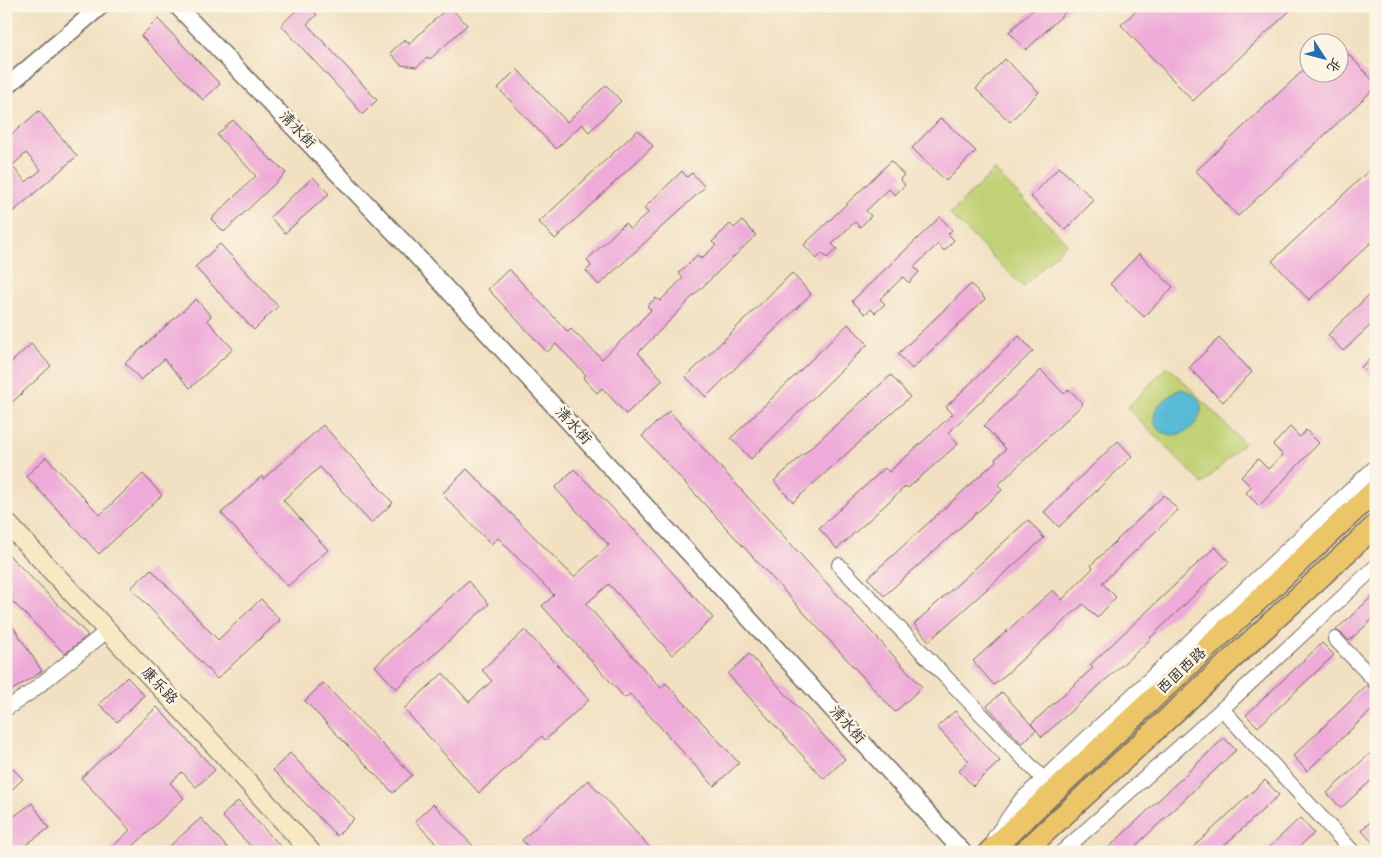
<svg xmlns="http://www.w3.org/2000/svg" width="1382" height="858" font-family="Mynerve,'LXGW WenKai TC',sans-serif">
<rect width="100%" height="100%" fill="#fcf5e5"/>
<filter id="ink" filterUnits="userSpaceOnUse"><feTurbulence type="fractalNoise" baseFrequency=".02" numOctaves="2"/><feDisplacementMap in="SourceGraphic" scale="10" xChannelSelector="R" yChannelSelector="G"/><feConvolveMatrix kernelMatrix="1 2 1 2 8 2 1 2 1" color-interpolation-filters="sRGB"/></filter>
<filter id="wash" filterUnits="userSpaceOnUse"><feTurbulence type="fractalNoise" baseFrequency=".0096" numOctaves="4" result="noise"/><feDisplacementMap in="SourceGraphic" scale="20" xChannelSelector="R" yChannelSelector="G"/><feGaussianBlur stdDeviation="1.12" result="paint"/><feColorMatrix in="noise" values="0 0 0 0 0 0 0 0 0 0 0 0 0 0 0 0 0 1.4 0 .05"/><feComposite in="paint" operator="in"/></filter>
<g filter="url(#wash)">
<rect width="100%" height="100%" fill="#f1e0c1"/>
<g fill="#c1d174" stroke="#767e50">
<polygon points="994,170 1067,243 1023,287 950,214"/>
<polygon points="1168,366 1244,443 1203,484 1127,408"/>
</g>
<path fill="#58bbd6" stroke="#427380" d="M 1181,389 C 1223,400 1190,444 1165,433 C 1164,433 1160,431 1159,430 C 1152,424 1153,411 1159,405 C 1165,399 1174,392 1181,389 Z"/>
<g id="blocks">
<g fill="#eeaad8" fill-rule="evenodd">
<polygon points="301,6 309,6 317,15 307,24 377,100 363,114 281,25"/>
<polygon points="449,6 467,25 430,59 428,57 417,67 401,65 390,53 405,39 409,44"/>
<polygon points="1037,6 1072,6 1026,50 1009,32"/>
<polygon points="1141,6 1295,6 1193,101 1121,25"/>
<polygon points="158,19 220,84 203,100 141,36"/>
<polygon points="1340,45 1376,84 1376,87 1238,216 1196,171 1310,64 1310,72 1340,72"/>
<polygon points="1005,59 1039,92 1010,122 976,89"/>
<polygon points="517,69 567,122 606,85 621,101 589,132 582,124 556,149 498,88"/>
<path d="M 39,111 L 77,156 L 6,218 L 6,139 ZM 26,153 L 41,170 L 26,182 L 12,166 Z"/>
<polygon points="941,118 976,151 946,181 912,148"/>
<polygon points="233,120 272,161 273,160 286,173 224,232 211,219 256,176 217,135"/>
<polygon points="638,130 653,146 555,239 539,222"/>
<polygon points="891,161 904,175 900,179 905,185 895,195 889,189 866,211 871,216 860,227 855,222 832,244 837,249 827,258 822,253 817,259 804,245"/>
<polygon points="1376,164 1376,238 1309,300 1272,261"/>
<polygon points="1059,167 1094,200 1065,230 1031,197"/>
<polygon points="682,171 687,177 692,173 705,187 599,285 586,271 591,266 587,260 625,223 630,229 648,213 644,208"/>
<polygon points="313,177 329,194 285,233 270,217"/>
<polygon points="940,217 952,230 948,234 954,240 944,251 938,244 914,267 919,272 909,283 903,277 880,299 885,304 875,313 871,309 865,314 852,301"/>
<polygon points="742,221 756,235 687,302 687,303 638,353 663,380 626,414 602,388 597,393 583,378 586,375 556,344 547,352 488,289 509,269 568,332 571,329 602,359 640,322 640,321 651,310 647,306 656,298 660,301 683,278 679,273 697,255 701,259 716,245 712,242 730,224 734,228"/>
<polygon points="220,244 278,306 254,330 195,267"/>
<polygon points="1139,254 1173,287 1144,317 1110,284"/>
<polygon points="792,273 811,294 706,397 686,377"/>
<polygon points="971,284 985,299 912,369 898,354"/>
<polygon points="1376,288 1376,320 1343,351 1328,335"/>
<polygon points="196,299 211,316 207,320 233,349 190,388 164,359 141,380 125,363"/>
<polygon points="848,324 868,344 751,459 731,438"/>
<polygon points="1019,336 1033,351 948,433 958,444 908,488 906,486 837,549 819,528 885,468 889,472 953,414 946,407"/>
<polygon points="1219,338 1252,372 1223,402 1189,368"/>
<polygon points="31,344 51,366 6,408 6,367"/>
<polygon points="1376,353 1376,382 1361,367"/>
<polygon points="1041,370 1064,394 1069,389 1083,404 998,485 1002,490 884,596 868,578 996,461 995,459 1006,449 984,426"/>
<polygon points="891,375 910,397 793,502 774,481"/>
<polygon points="669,411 922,687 895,712 642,436"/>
<polygon points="323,425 393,503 371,523 320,467 283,500 328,550 288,586 221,513 262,476 263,479"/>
<polygon points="1290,427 1300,437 1306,430 1319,443 1259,506 1246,493 1251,487 1241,477 1258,459 1268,469 1283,455 1273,445"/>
<polygon points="1118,441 1132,456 1059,527 1044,512"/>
<polygon points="46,457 100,515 143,474 162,495 99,554 26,476"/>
<polygon points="467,469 574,577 609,545 555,488 574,469 637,533 713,618 672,655 609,584 586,604 661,688 666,683 739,763 714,786 630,694 625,698 542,606 554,595 498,538 491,544 442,494"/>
<polygon points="1164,495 1178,510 1102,583 1116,597 1097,618 1083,604 994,685 973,661 1053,590 1062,600 1093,568 1091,565"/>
<polygon points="1028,520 1044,538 929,641 914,624"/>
<polygon points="1215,547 1229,562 1150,638 1151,639 1042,737 1031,724 1093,668 1090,665 1141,617"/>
<polygon points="6,552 88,635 65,654 6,595"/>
<polygon points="151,569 218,640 261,599 280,620 217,679 131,588"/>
<polygon points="468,581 489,604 396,689 375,666"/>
<polygon points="1376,593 1376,616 1349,641 1341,633 1336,630"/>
<polygon points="6,616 42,671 6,694"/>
<polygon points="525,630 589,700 545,740 542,736 479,793 404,709 443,673 469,702 492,681 482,670"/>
<polygon points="1322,643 1334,655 1258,727 1246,715"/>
<polygon points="749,654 845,759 824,779 728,674"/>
<polygon points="127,677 144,695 117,722 99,704"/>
<polygon points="323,683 412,775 393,793 305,701"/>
<polygon points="1367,685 1376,693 1376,706 1307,771 1293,756"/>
<polygon points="1002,692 1036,730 1022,744 987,706"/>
<polygon points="157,707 215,770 196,787 182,772 170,783 184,798 127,852 107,852 130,830 81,778"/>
<polygon points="955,711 1000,761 973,786 959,771 969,761 937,727"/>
<polygon points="1224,738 1236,750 1145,837 1129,852 1104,852"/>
<polygon points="1376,748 1376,776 1341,808 1327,793"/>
<polygon points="290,753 354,819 337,836 273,770"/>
<polygon points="6,762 23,779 6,795"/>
<polygon points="588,780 654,852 533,852 522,840"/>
<polygon points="1265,780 1279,795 1217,852 1188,852"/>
<polygon points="238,801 286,852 256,852 222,816"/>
<polygon points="32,803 49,828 16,852 6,852 6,822"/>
<polygon points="433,804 479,852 444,852 415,821"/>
<polygon points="1376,817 1376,846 1361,830"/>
<polygon points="201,818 231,852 163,852"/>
<polygon points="1300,818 1314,833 1294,852 1264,852"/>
</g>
</g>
</g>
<g filter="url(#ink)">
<use href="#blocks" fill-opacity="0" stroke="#706a60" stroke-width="1"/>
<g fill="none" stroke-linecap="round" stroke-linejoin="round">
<g stroke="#706a60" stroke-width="16">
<g id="minor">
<polyline points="839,565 1043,779"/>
<polyline points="1335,639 1376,682"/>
<polyline points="6,709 31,692 107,631"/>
<polyline points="1222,709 1353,852"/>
<polyline points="994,838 1020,801 1376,466"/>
<polyline points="1062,852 1222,709 1376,566"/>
</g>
</g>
<g stroke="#706a60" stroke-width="19">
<g id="tertiary">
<polyline points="177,6 411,250 963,852"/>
<polyline points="6,87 101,6"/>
</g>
</g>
<g stroke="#706a60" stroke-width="21">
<polyline id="secondary" points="6,522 219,750 311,852"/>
</g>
<g stroke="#706a60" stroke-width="24">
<g id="primary">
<polyline points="989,852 1376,490"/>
<polyline points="1024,852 1376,525"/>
</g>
</g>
<use href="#minor" stroke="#fff" stroke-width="14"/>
<use href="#tertiary" stroke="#fff" stroke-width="16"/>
<use href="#secondary" stroke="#f8e8c3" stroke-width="19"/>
<use href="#primary" stroke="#edc569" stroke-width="21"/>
</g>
</g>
<g text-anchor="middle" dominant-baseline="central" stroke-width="5" stroke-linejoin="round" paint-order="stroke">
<g font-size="15" fill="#2b2b2b" stroke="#fcf5e5">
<text transform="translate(297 130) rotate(46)">清水街</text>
<text transform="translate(573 426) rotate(47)">清水街</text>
<text transform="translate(1182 671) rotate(-43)">西固西路</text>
<text transform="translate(159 686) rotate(47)">康乐路</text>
<text transform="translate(847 725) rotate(48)">清水街</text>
</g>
</g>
<rect width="1382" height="858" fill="none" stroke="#fcf5e5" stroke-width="25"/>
<g transform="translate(1324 58) rotate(126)"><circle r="24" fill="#fcf5e5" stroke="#a8a49b"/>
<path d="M0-4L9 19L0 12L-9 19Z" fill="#1f6fb2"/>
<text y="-8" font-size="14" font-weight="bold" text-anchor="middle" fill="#2b2b2b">北</text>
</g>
</svg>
